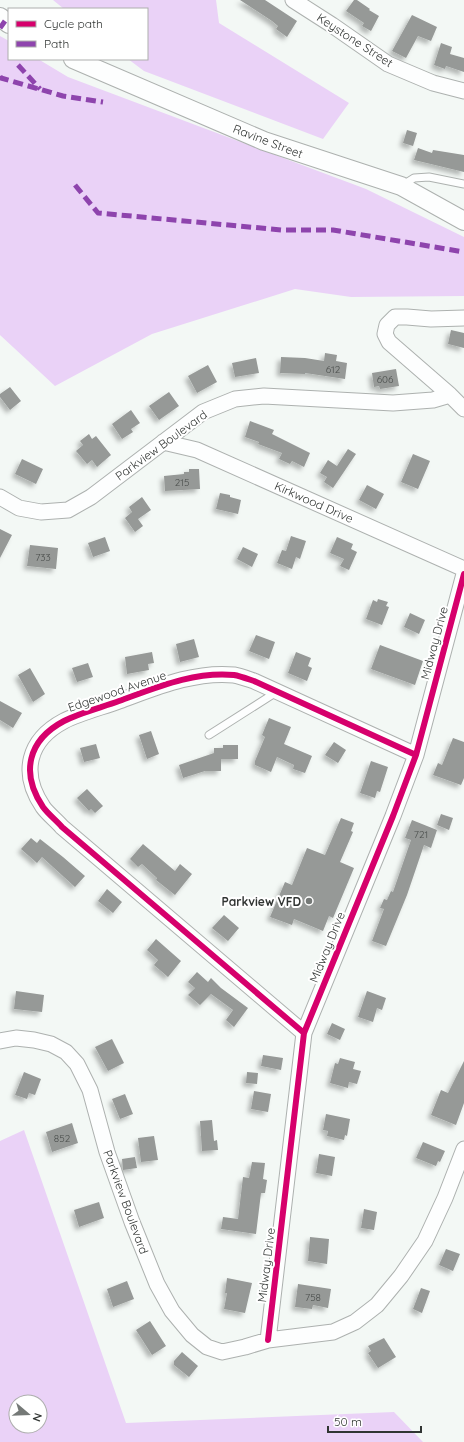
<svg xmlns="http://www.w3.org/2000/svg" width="464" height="1442" viewBox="0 0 464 1442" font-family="Quicksand,sans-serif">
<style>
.green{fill:#ead2f7;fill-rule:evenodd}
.building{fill:#969997;filter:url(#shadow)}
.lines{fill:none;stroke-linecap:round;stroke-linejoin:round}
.service-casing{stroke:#adb1af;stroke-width:9}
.minor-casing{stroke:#adb1af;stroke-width:17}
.tertiary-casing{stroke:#adb1af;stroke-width:20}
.service{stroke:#fdfefe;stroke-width:7}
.minor{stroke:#fdfefe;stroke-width:15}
.tertiary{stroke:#fdfefe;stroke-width:18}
.quiet{stroke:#8e44ad;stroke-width:5;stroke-dasharray:10 5;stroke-linecap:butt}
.cycleway-casing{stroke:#fff;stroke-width:8}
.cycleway{stroke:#d6006c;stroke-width:6}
.poi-dot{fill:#757977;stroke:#fff;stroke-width:1.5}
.labels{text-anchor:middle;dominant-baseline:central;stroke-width:4;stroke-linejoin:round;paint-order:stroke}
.number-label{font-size:10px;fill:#4a4e4c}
.street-label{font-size:12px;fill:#313533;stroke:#fff}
.poi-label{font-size:12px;font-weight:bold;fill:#313533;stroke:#fff;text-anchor:end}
</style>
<defs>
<filter id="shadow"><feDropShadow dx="-3.5" dy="3.5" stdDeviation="2" flood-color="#0004"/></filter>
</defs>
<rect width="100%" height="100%" fill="#f3f8f5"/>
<!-- green -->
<path class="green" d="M53,0H216L219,23L349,103L323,139L144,71L128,59H147V9H64Z
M0,36L9,41V59H38L68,77L366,189L464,237V296L351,297L295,289L152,334L55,386L0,335Z
M24,1130L126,1423L394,1412L423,1442H0V1141ZM16,1402H40V1426H16Z"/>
<!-- building -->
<path class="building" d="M240,0H265L297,21L287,37L276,29L278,26L272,21Z
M354,0H357L370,9L369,10L379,16L371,31L362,26L364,23L346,11Z
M412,15L437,27L431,41L418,36L406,58L392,51Z
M441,43L452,47L450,54L464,58V72L446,66L445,69L434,65Z
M407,130L417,133L413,146L403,143Z
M418,148L432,153L433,150L464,155V172L414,160Z
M451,330L464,333V348L448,344Z
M325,353L337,355L336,361L347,363L345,379L305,373V374L280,373L281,357L305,358L324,361Z
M256,358L259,373L235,377L232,363Z
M208,365L217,382L197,393L188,376Z
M396,369L399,386L380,389L379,386L374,387L372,373Z
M10,387L21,401L10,410L0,397V394Z
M169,392L179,406L159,420L149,406Z
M131,410L140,423L131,429L133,432L122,439L112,424Z
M250,421L274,430L272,434L310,453L304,467L292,461L290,464L279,459L282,453L258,444L259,442L245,437Z
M89,434L92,439L96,436L111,455L97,467L92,460L87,464L76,451L83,445L80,441Z
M348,449L356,454L333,488L324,482L327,477L320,473L328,460L337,466Z
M413,454L430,461L418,489L401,482Z
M22,459L43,469L36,484L15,474Z
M189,469H199L200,489L165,491L164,476L184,474V472H189Z
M367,485L384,494L376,509L359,500Z
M220,493L230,495V497L241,500L238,514L216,509Z
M142,497L151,510L138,519L143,526L135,532L125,518L132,512L129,507Z
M0,529L12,535L0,558Z
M291,536L306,541L300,559L296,557L292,569L277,563L282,550L286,551Z
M105,537L110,551L93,557L88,543Z
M337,537L353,544L351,549L357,552L349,570L340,566L344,559L330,553Z
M30,545L58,548L56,569L27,566Z
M243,547L258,554L252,567L237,559Z
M378,599L388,602L386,606L389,607L382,625L366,619L373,600L377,602Z
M410,613L425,620L419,634L404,627Z
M256,635L275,642L269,659L249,651Z
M194,639L199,657L180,662L176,644Z
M380,645L423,661L415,685L371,669Z
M152,652L154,663L148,664L149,670L127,674L125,657Z
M296,652L311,658L308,666L312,668L307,681L288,673Z
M88,663L93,677L77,682L72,668Z
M30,668L45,694L33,702L18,675Z
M0,701L22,713L13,728L0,720Z
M269,718L291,727L284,744L312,756L305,773L293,769L294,765L277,757L271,772L255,765V761L265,737L262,735Z
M151,731L159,754L147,759L139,735Z
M453,738L464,742V778L461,785L433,775L438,763L442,765Z
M334,742L346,750L338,763L325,755Z
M96,744L100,758L84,762L80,748Z
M223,745H238V759H221V771H205L183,778L179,765L214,753V748H223Z
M371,761L388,767L380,792L377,791L375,798L360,793Z
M87,789L103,806L95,813L91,809L89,811L77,798Z
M441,814L453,818L449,830L437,825Z
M341,818L354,823L351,831L353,832L340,862L354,868L333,918L329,916L323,931L294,919L292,925L270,917L285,882L292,885L307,848L325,855Z
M412,820L437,830L431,848L424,845L407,895L386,946L372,941L384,909L380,908L384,899L387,900L391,891L393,892L411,840L405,838Z
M31,838L37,843L40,839L63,857L85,876L75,887L42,857L37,863L21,849Z
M143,844L175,871L180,864L192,874L175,895L156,880L157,878L142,864L138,867L130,859Z
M107,889L122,902L113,913L98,901Z
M224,915L239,928L228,941L212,928Z
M156,939L181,961L168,977L154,965L158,960L147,950Z
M197,972L208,982L211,978L221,988L248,1008L234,1027L226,1020L233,1010L211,994L200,1005L188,995L195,988L188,982Z
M16,991L44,995L42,1012L14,1009Z
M367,991L386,998L382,1010L377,1008L373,1022L358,1017Z
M332,1023L345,1029L340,1040L327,1034Z
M112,1039L124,1063L108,1071L95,1047Z
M263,1055L283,1058L281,1070L261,1066Z
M340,1058L355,1062L353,1069L361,1071L357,1084L349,1082L348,1088L330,1083L335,1063L338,1064Z
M464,1061V1103L456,1125L431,1115L441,1090L448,1093Z
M24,1072L41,1079L35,1095L29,1093L27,1099L15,1095Z
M247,1072L258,1073L257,1084L246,1083Z
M254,1091L271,1094L268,1112L251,1109Z
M125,1094L133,1114L120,1119L112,1099Z
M326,1114L350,1119L347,1136L345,1135L344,1140L327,1136L328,1131L323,1130Z
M212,1120L214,1141L217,1140L218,1150L202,1151L200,1121Z
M72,1123L78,1143L52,1152L46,1132Z
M154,1136L158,1160L141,1162L138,1138Z
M423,1142L445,1151L440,1162L438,1161L436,1166L416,1158Z
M319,1154L335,1157L332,1176L316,1173Z
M135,1157L137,1168L123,1170L122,1159Z
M252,1162L265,1163L263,1179L267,1180L265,1193H261L256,1234L221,1229L223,1217L238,1219L243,1177L249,1178Z
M99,1202L104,1218L79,1227L74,1210Z
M364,1209L377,1212L374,1230L361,1228Z
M310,1237L329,1239L327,1264L308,1261Z
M446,1249L460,1254L453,1271L439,1265Z
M227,1278L252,1283L245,1313L224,1309L227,1293H225Z
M127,1281L134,1299L113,1307L107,1289Z
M298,1284L331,1289L328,1308L313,1305L312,1309L295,1307Z
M421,1288L430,1291L422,1313L413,1309Z
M150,1321L166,1346L152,1355L136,1330Z
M384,1338L396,1357L378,1368L368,1353L371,1351L368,1346Z
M182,1352L198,1366L189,1377L174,1365V1361Z"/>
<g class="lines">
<defs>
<path id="service" d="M403,185L414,178L429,177L464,184
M209,735L278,691"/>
<path id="minor" d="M293,0L332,25L388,64L433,83L464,91
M464,318L431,319L407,317H395L387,325L385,334L389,342L450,395L464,409
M163,442L197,450L464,569
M0,497L19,508L41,512L68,510L91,497L203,412L235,399L264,396L393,403L433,400L450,395
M304,1033L62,827C56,820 48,814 43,807C20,773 28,740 64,721C79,713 103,707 119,701C155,688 194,671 234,675C240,676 248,679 254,681L416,755
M0,1041L16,1038L34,1040L51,1044L66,1052L77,1064L90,1090L107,1152L132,1222L157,1284L172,1311L192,1335L207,1347L222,1352L245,1347L268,1340L333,1332L355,1322L377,1305L401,1276L425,1241L445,1198L464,1149
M268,1340L304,1033L393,816L416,755L464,574"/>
<path id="tertiary" d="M0,17L9,24
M73,59L264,141L401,186L464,221"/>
</defs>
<!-- service casing -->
<use href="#service" class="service-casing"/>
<!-- minor casing -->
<use href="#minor" class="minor-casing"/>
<!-- tertiary casing -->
<use href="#tertiary" class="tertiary-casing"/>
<!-- service -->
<use href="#service" class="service"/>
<!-- minor -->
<use href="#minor" class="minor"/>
<!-- tertiary -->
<use href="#tertiary" class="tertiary"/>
<!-- quiet -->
<path class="quiet" d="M0,28L5,21
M18,65L40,89
M0,76L1,78L63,96L103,102
M75,185L98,213L282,230H333L464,252"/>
<defs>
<path id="cycleway" d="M304,1033L62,827C56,820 48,814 43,807C20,773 28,740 64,721C79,713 103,707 119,701C155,688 194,671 234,675C240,676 248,679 254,681L416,755
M268,1340L304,1033L393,816L416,755L464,574"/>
</defs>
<!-- cycleway casing -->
<use href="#cycleway" class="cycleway-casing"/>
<!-- cycleway -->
<use href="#cycleway" class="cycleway"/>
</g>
<!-- markers -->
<circle class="poi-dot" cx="309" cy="901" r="4"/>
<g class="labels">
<!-- number labels -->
<g class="number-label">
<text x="333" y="369">612</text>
<text x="385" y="379">606</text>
<text x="182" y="482">215</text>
<text x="43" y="557">733</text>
<text x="421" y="834">721</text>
<text x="62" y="1138">852</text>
<text x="313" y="1297">758</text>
</g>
<!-- street labels -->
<g class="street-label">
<text transform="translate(355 40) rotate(33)">Keystone Street</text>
<text transform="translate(268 141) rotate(21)">Ravine Street</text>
<text transform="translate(161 445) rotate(-36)">Parkview Boulevard</text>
<text transform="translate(314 502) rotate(24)">Kirkwood Drive</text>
<text transform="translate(434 643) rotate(-75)">Midway Drive</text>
<text transform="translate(117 691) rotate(-19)">Edgewood Avenue</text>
<text transform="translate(327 947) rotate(-68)">Midway Drive</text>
<text transform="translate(126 1202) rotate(70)">Parkview Boulevard</text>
<text transform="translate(266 1265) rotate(-83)">Midway Drive</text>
</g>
<!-- poi labels -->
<g class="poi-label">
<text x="301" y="901">Parkview VFD</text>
</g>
</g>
<!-- legend -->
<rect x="8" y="8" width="140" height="52" fill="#ffffff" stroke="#adaead"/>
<rect x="16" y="21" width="20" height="6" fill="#d6006c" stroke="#adaead"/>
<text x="44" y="28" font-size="12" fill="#313533">Cycle path</text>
<rect x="16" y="41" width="20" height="6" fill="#8e44ad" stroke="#adaead"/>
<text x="44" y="48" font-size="12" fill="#313533">Path</text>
<!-- north arrow -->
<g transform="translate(28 1414) rotate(109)"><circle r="19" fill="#ffffff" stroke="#adaead"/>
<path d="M0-3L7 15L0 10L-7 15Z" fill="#757977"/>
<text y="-6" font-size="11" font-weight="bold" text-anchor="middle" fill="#313533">N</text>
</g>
<!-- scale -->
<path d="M328 1426v6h93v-6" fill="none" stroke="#313533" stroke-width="2"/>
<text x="334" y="1426" font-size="12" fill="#313533" stroke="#ffffff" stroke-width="3" paint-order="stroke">50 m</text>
</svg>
